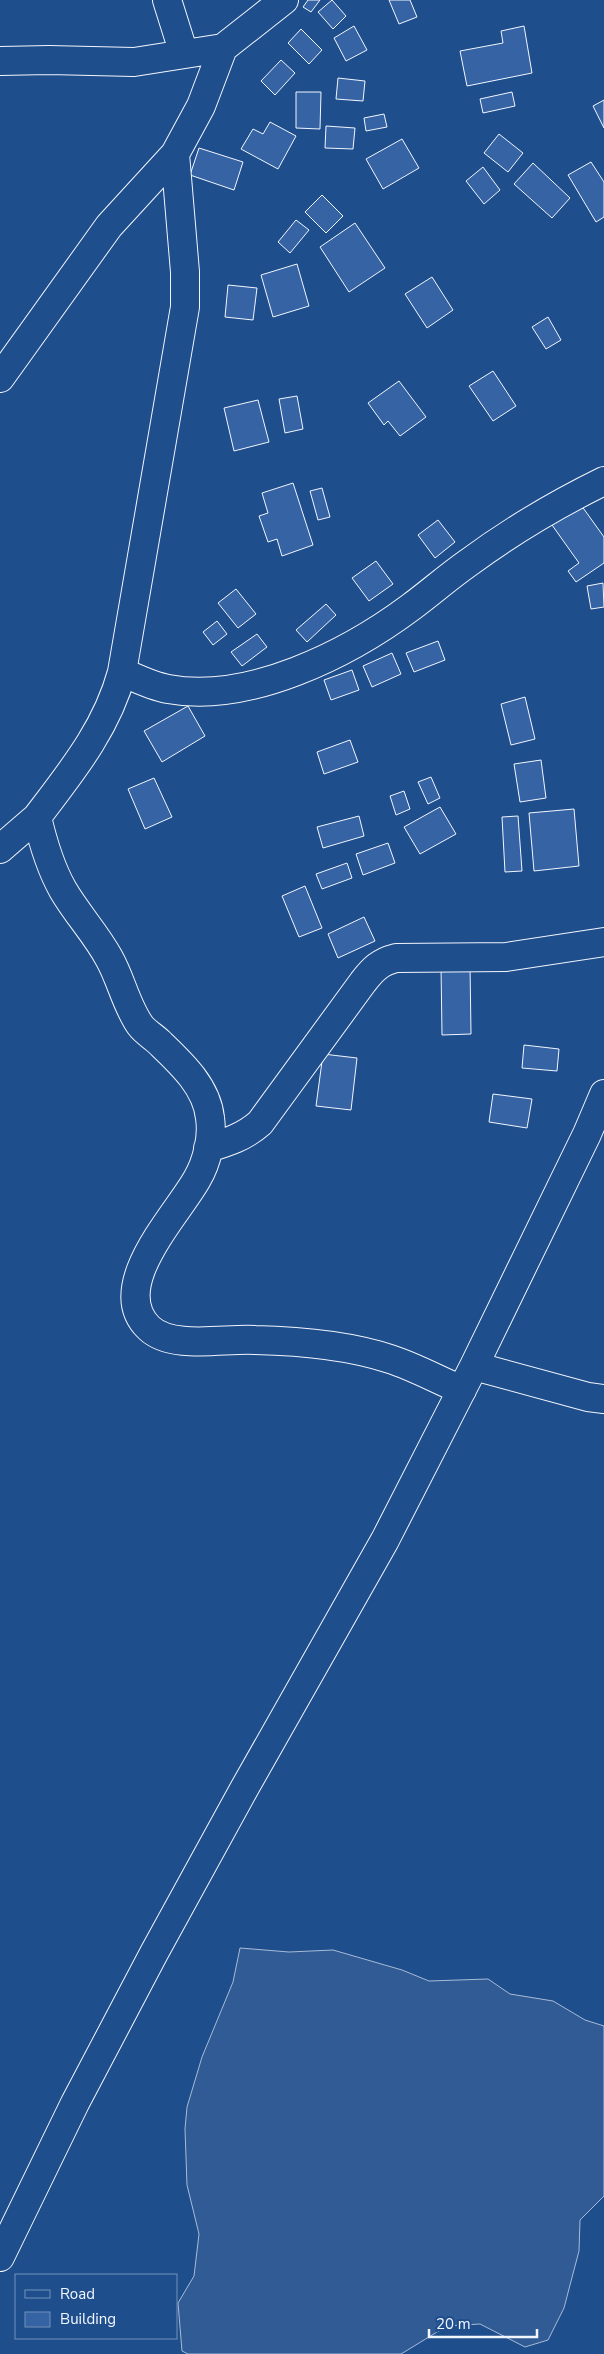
<svg xmlns="http://www.w3.org/2000/svg" width="604" height="2354" viewBox="0 0 604 2354" font-family="'Nunito Sans',sans-serif">
<style>
.built{fill:#305b95;stroke:#a8bbd7}
.building{fill:#3563a3;stroke:#f2f6ff}
.lines{fill:none;stroke-linecap:round;stroke-linejoin:round}
.minor-casing{stroke:#f2f6ff;stroke-width:30}
.minor{stroke:#1f4e8c;stroke-width:28}
</style>
<rect width="100%" height="100%" fill="#1f4e8c"/>
<!-- built -->
<path class="built" d="M240,1948L289,1952L333,1950L402,1970L429,1981L488,1979L510,1994L553,2001L585,2020L604,2026V2196L580,2220L579,2251L570,2285L564,2308L548,2340L525,2347L480,2324L447,2326L401,2354H188L182,2351L178,2303L194,2276L199,2234L187,2185L185,2129L187,2107L202,2057L233,1982Z"/>
<!-- building -->
<path class="building" d="M308,0H320L311,12L303,7Z
M332,0L346,16L333,29L318,12Z
M389,0H410L417,17L399,24Z
M354,26L367,50L346,61L334,38Z
M524,26L532,73L467,86L460,51L503,43L501,31Z
M301,29L322,50L309,64L288,43Z
M281,60L295,73L275,95L261,81Z
M338,78L365,81L363,101L336,99Z
M296,92H321L320,129L296,128Z
M512,92L515,106L483,113L480,99Z
M604,100V128L593,106Z
M384,114L387,127L366,131L364,118Z
M270,122L296,136L278,169L241,149L253,129L263,134Z
M326,126L355,128L353,149L325,148Z
M499,134L523,153L508,172L484,153Z
M402,139L419,168L383,189L366,159Z
M199,148L243,162L234,190L190,175Z
M591,162L604,182V217L596,222L568,175Z
M533,163L570,198L552,218L514,184Z
M483,167L500,190L484,204L466,181Z
M322,195L343,216L326,233L305,212Z
M296,220L309,230L290,253L278,242Z
M355,223L385,268L349,292L320,247Z
M297,264L309,306L273,317L261,275Z
M432,277L453,310L427,328L405,294Z
M228,285L257,288L253,320L225,317Z
M548,317L561,340L546,349L532,327Z
M493,371L516,406L493,421L469,386Z
M399,381L426,417L400,436L388,421L384,425L368,403Z
M297,396L303,429L285,433L279,399Z
M258,400L269,442L234,451L224,408Z
M293,483L313,545L282,556L277,539L268,542L259,516L268,513L262,493Z
M322,488L330,517L318,520L310,491Z
M581,505L604,537V563L576,582L568,571L579,563L552,525Z
M438,520L455,542L435,558L418,535Z
M376,561L393,584L369,601L352,578Z
M603,583L604,607L591,609L587,586Z
M236,589L256,614L238,628L218,603Z
M326,604L336,615L307,642L296,630Z
M217,621L227,634L213,645L203,632Z
M257,634L267,647L242,666L231,652Z
M438,641L445,660L414,672L406,653Z
M392,653L401,674L372,687L363,666Z
M352,670L359,690L331,700L324,680Z
M525,697L535,739L511,745L501,704Z
M188,706L205,736L162,762L144,731Z
M350,740L358,762L324,774L317,752Z
M541,760L546,798L520,802L514,764Z
M431,777L440,798L428,804L418,782Z
M154,778L172,817L145,829L128,789Z
M404,791L410,809L396,815L390,796Z
M440,807L456,834L420,854L404,827Z
M574,809L579,866L534,871L529,813Z
M359,816L364,836L323,848L317,827Z
M518,816L522,871L505,872L502,817Z
M388,843L395,863L363,875L356,854Z
M347,863L352,878L322,889L316,874Z
M305,886L322,928L299,937L282,896Z
M364,917L375,941L338,958L328,934Z
M470,965L471,1034L442,1035L441,966Z
M524,1045L559,1049L557,1071L522,1068Z
M323,1054L357,1058L351,1110L316,1106Z
M493,1094L532,1099L527,1128L489,1122Z"/>
<g class="lines">
<defs>
<path id="minor" d="M167,0L184,54
M0,61L49,60L134,62L223,48
M175,154L185,272V307L122,672C107,728 72,771 37,817C43,843 50,867 63,890C77,914 96,934 109,958C121,979 126,1005 140,1025C145,1032 154,1037 160,1043C181,1063 207,1087 210,1118C213,1137 207,1162 197,1179C177,1215 106,1287 149,1328C172,1350 225,1338 255,1340C300,1341 348,1345 390,1359C415,1367 438,1380 462,1390
M0,378L109,226L175,154L201,106L223,48L284,0
M122,672C138,679 152,686 168,689C249,704 348,654 411,607C430,593 448,577 468,563C510,532 557,504 604,481
M0,849L37,817
M208,1148C228,1142 244,1137 260,1123L363,982C373,969 380,962 396,958L506,957L604,942
M474,1366L588,1397L604,1399
M0,2257L75,2103L154,1953L244,1789L385,1540L474,1366L587,1134L604,1094"/>
</defs>
<!-- minor casing -->
<use href="#minor" class="minor-casing"/>
<!-- minor -->
<use href="#minor" class="minor"/>
</g>
<!-- legend -->
<rect x="15" y="2274" width="162" height="65" fill="#1f4e8c" stroke="#7391ba"/>
<rect x="25" y="2290" width="25" height="8" fill="#1f4e8c" stroke="#7391ba"/>
<text x="60" y="2299" font-size="15" fill="#f2f6ff">Road</text>
<rect x="25" y="2312" width="25" height="15" fill="#3563a3" stroke="#7391ba"/>
<text x="60" y="2324" font-size="15" fill="#f2f6ff">Building</text>
<!-- scale -->
<path d="M429 2329v8h108v-8" fill="none" stroke="#f2f6ff" stroke-width="2.5"/>
<text x="436" y="2329" font-size="15" fill="#f2f6ff" stroke="#1f4e8c" stroke-width="4" paint-order="stroke">20 m</text>
</svg>
